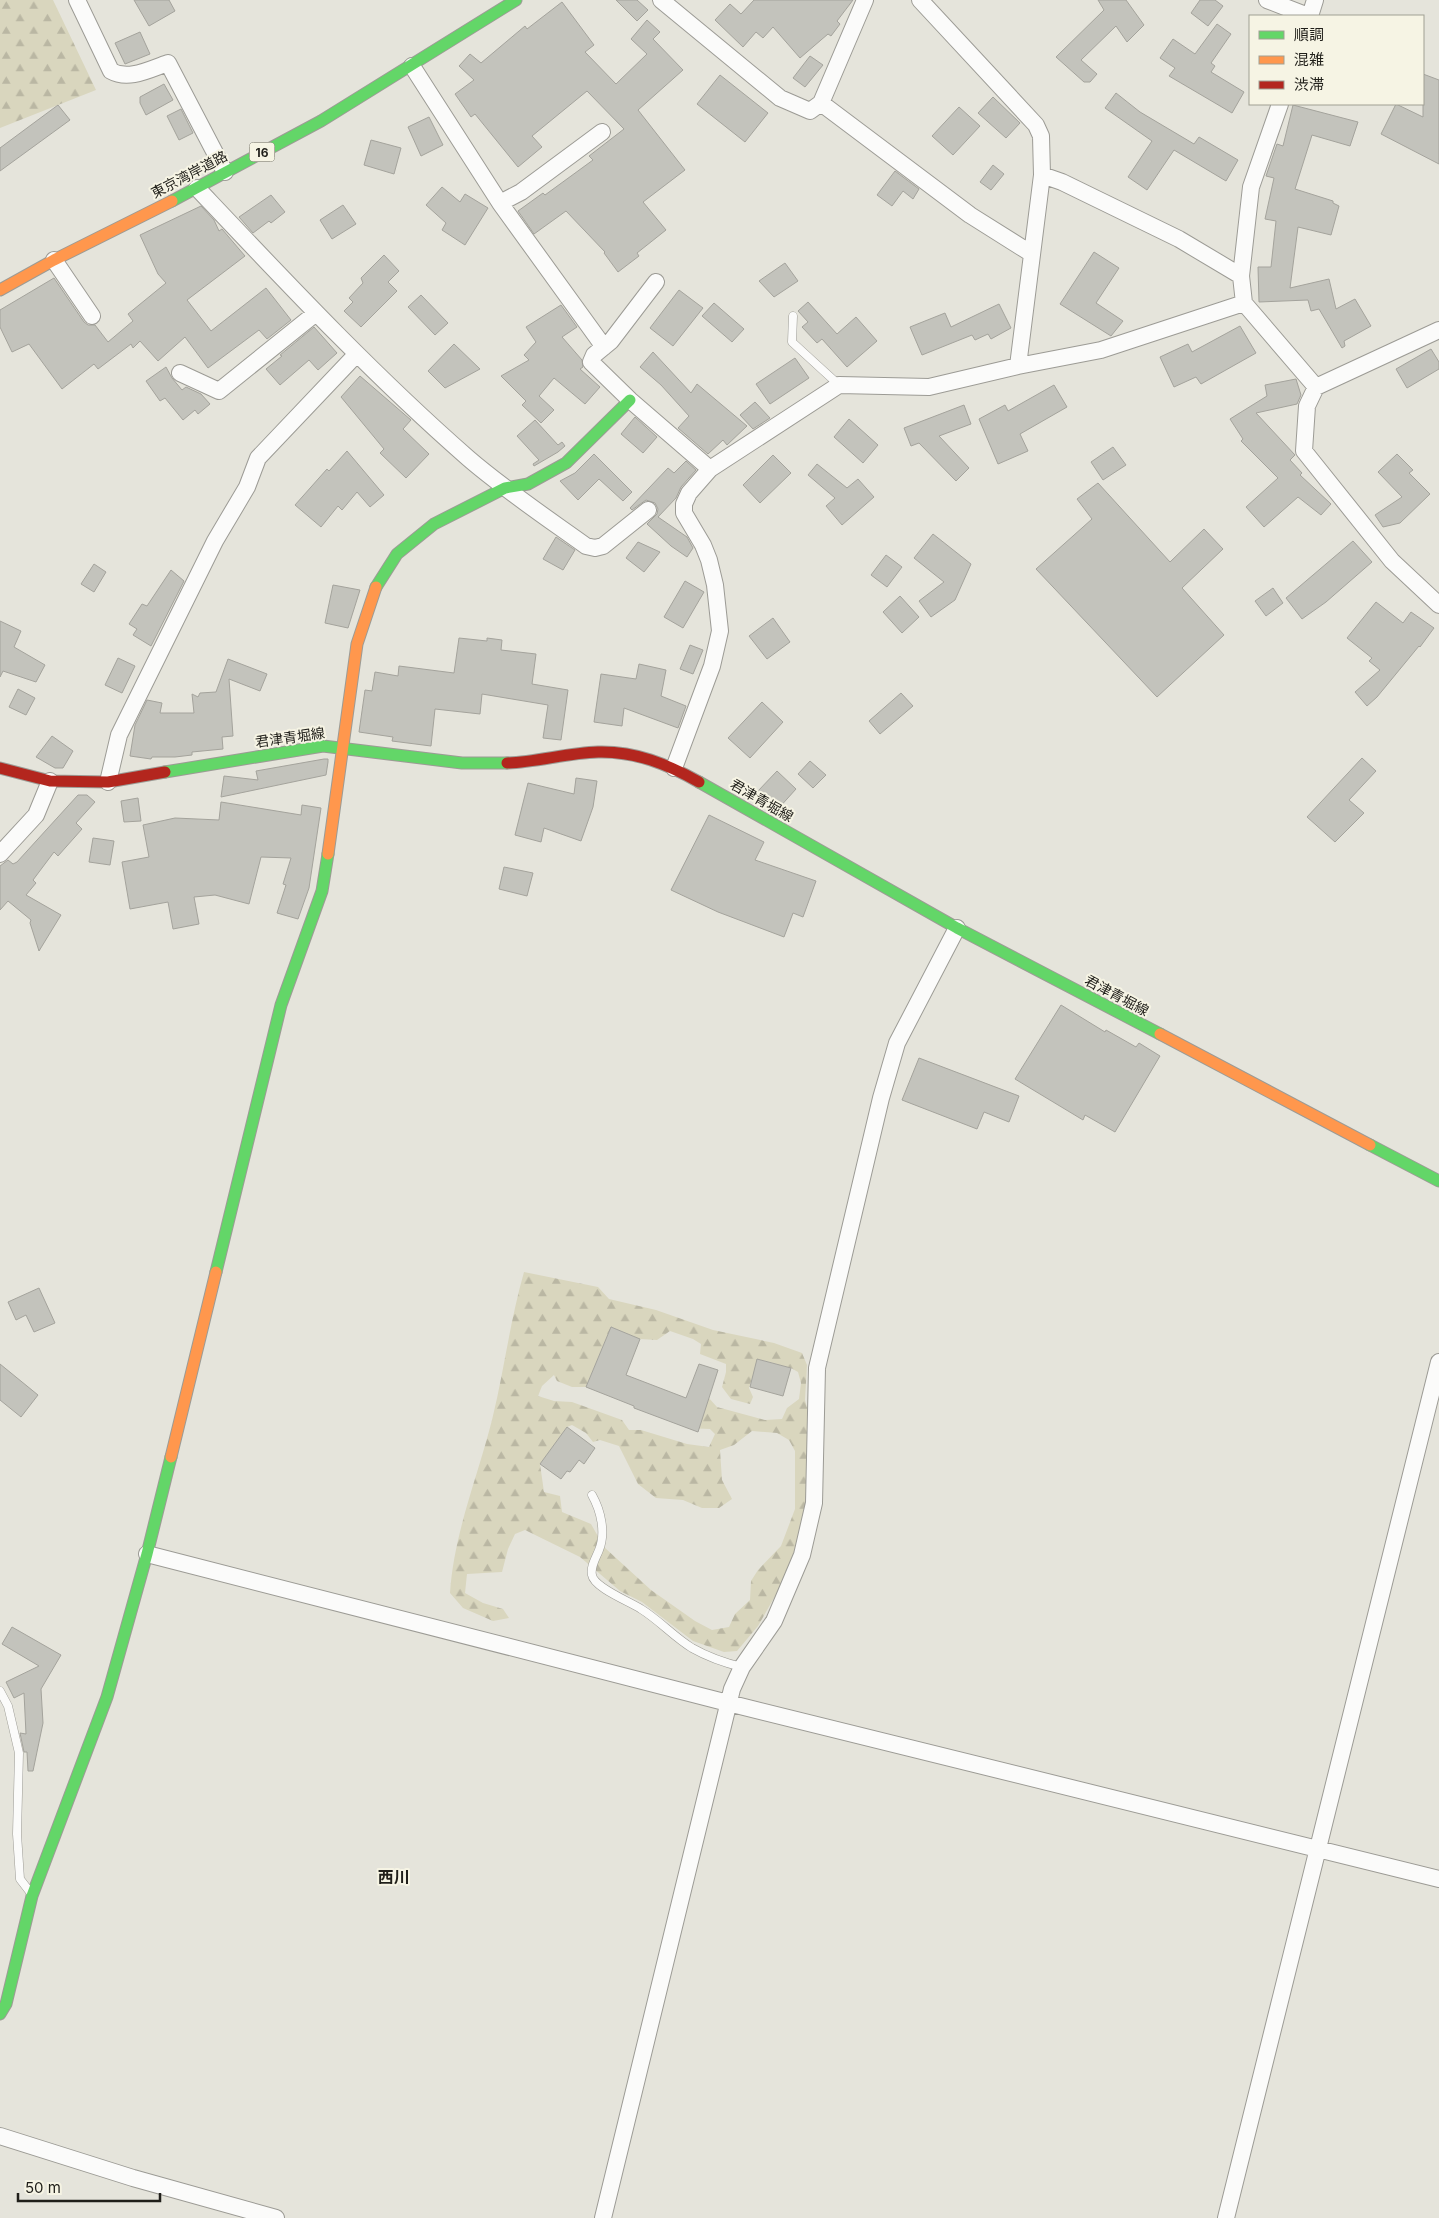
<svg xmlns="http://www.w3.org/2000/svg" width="1439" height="2218" viewBox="0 0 1439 2218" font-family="Inter,'Noto Sans JP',sans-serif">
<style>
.forest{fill:url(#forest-firs);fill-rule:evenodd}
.building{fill:#c3c3bc;stroke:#a4a39c}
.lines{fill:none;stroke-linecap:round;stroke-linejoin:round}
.lane-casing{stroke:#9c9b95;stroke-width:9}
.street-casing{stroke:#9c9b95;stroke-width:18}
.fast-casing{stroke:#9c9b95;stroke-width:13}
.slow-casing{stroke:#9c9b95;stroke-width:13}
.jam-casing{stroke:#9c9b95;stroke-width:13}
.lane{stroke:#fbfbfa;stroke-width:8}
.street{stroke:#fbfbfa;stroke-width:16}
.fast{stroke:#63d668;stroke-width:11}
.slow{stroke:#ff974d;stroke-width:11}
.jam{stroke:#b3261e;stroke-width:11}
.labels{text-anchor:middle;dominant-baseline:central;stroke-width:4;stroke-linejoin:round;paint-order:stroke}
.shield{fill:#f6f4e4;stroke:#605f57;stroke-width:1}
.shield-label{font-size:12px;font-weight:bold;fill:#201f1a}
.street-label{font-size:14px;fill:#201f1a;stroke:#f6f4e4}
.quarter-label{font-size:16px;font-weight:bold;fill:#201f1a;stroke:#f6f4e4}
</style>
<defs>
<pattern id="forest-firs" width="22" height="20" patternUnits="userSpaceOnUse" patternTransform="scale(1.25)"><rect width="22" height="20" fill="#d9d6be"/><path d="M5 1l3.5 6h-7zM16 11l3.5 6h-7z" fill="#bab7a3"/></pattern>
</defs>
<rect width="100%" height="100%" fill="#e5e4db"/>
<!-- forest -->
<path class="forest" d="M0,0H53L96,90L0,128Z
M524,1272L598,1287L609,1299L656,1310L713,1330L774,1343L802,1353L807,1365L805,1400L810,1419V1507L795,1556L779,1589L758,1626L737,1651L724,1652L693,1641L642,1602L620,1591L580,1557L525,1530L515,1534L508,1549L502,1572L467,1574L465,1593L483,1603L503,1609L509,1618L493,1621L463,1608L450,1593C454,1533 477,1479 492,1420C504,1371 510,1321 524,1272ZM611,1327L640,1339L657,1340L670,1331L693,1339L701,1344L700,1354L726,1364V1372L722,1387L731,1399L750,1404L753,1397L749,1388L758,1359L791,1368L798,1372L801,1383L799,1399L787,1408L782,1419L765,1420L717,1407L708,1397L680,1420L686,1428L710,1429L715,1434L709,1447L687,1444L641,1430H629L622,1420L572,1402L554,1401L538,1396L542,1386L554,1375L557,1381L572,1387H586ZM572,1425L586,1433L593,1442L600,1440L619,1446L638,1484L656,1498L683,1500L702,1508H719L732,1499L722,1480L720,1450L734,1445L752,1431L777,1433L789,1440L795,1451V1509L781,1546L758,1570L751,1581L750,1600L735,1614L729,1627L712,1630L695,1621L651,1590L604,1547L591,1524L562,1512L560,1496L544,1492L540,1464L567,1427Z"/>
<!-- building -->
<path class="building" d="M134,0H169L175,11L149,26Z
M616,0H637L648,10L637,21Z
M754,0H853L837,21L840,24L831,36L828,34L800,58L773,27L763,38L756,32L743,47L715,20L730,4L741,14Z
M1098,0H1126L1144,25L1127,42L1116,26L1081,60L1097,74L1090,82H1084L1056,57L1104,10Z
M1200,0H1215L1223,6L1208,26L1191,13Z
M562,2L594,45L585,52L616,84L647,54L631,39L647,20L660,32L653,39L683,70L638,110L685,170L643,202L666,230L637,253L639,256L618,272L604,253L605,252L566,211L534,234L518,211L543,193L545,195L593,160L589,156L624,129L587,91L532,136L542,147L518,167L475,114L471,117L455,94L474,80L459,66L470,54L481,63L525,26L527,29Z
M1217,24L1231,34L1211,63L1215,66L1211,72L1244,92L1232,113L1169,76L1175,68L1160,58L1173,39L1195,54Z
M140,32L150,54L125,64L115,43Z
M810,56L823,65L805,87L793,78Z
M1423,74L1439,80V164L1381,134L1396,104L1423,117Z
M720,75L768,113L745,142L697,104Z
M164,84L173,100L146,115L140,103V97Z
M1116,93L1140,112L1194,144L1199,137L1238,160L1226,181L1174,150L1147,190L1128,177L1152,141L1105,108Z
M993,97L1020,123L1006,138L978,113Z
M58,105L70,120L0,171V148Z
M1293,105L1358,122L1350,146L1312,135L1295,189L1333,201V203L1339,206L1331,235L1298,227L1290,288L1329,279L1336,309L1355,299L1371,326L1344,341L1345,346L1342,348L1319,309L1311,311L1308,300L1259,302L1258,267H1271L1276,221L1265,219L1274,178L1266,176L1277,144L1283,146Z
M959,107L980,126L953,155L932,136Z
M181,109L193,133L179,140L167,116Z
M429,117L443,145L421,156L408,127Z
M371,140L401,148L394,174L364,165Z
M993,165L1004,174L991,190L980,182Z
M895,171L919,189L913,199L903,191L892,206L877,195Z
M442,187L460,202L465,194L488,208L465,245L442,230L446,223L426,205Z
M271,195L285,212L271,223L269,221L253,233L239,217Z
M343,205L356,224L332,239L320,220Z
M201,206L214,220L219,231L222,229L245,256L187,300L211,331L266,288L291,320L267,339L259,330L208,368L185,337L158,361L140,341L133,348L131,344L98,369L94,364L62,389L29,344L12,352L0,327V310L54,278L84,322L88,325H95L108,342L133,321L128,314L166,283L158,274L140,235Z
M1094,252L1119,268L1096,303L1123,321L1111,336L1060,304Z
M384,255L399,271L388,282L397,291L361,327L344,311L353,302L349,298L363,283L361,278Z
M785,263L798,281L774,297L759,281Z
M679,290L703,308L673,346L650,328Z
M421,295L448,323L435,335L408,307Z
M808,302L837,334L856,317L877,341L847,367L822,339L817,343L802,327L808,322L798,311Z
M714,303L744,329L732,342L702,316Z
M999,304L1011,328L991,339L988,334L975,340L972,335L922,355L910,327L945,313L951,327Z
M561,305L577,327L562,337L582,360L583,367L580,369L600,387L585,404L554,378L539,396L554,410L541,423L522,405L526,401L501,376L529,360L524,355L536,342L526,327Z
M1240,326L1256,353L1201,384L1196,377L1174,387L1160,357L1188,344L1192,352Z
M314,327L337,353L318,370L309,360L280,385L266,369L282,356L280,355Z
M454,344L480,369L445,388L428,371Z
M1431,349L1439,362V369L1407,388L1396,369Z
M653,352L691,393L697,384L747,426L727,445L723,440L708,454L678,428L689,416L661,385L640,367Z
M795,358L809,378L770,404L756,384Z
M166,367L172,378L182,390L186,387L201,394L210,404L198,414L195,410L183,420L165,398L160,401L146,381Z
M360,376L411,420L403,429L429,454L406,478L380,453L384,449L341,397Z
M1296,379L1301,395L1297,404L1256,413L1295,455L1290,460L1302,473L1300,475L1331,504L1321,515L1298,497L1264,527L1246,507L1278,478L1241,441L1243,439L1230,419L1267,396L1265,385Z
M1054,385L1067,407L1020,434L1028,451L998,464L979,419L1005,405L1008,411Z
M755,402L770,418L753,429L740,415Z
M964,405L971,424L939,436L969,468L956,481L919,443L911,446L904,428Z
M635,417L657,437L643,453L621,434Z
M849,419L878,445L863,463L834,437Z
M535,420L558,445L562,442L565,446L558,452L534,466L533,464L539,460L517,436Z
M1113,447L1126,465L1103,480L1091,462Z
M347,451L384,495L370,507L357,492L342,510L338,506L321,527L295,505L327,469L329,471Z
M594,454L632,492L623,501L599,479L578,500L560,481L575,473Z
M1397,454L1413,470L1409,473L1430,494L1400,523L1383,527L1375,515L1402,497L1378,472Z
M773,455L791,473L760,503L743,485Z
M686,461L696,470L681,487L676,498L658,517L687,537L693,548L687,557L671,546L647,524L657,514L658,509L655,503L646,500L632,510L630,508L668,468L674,473Z
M817,464L847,488L858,479L874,497L842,525L826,506L835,498L808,475Z
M1098,483L1170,562L1204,529L1223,549L1182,588L1224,635L1157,697L1036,569L1092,519L1077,499Z
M933,534L971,564L955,600L931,617L919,601L944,582L914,558Z
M556,537L575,550L563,570L543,559Z
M1353,541L1372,562L1326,602L1302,619L1286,598Z
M638,542L660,552L644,572L626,558Z
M886,555L902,567L887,587L871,575Z
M94,564L106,572L94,592L81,584Z
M171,570L184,581L151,646L133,635L137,629L129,624L142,604L147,606Z
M685,581L704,592L683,628L664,617Z
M333,585L360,590L348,628L325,623Z
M1273,588L1283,603L1266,616L1255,601Z
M900,596L919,617L902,633L883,612Z
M1376,602L1403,623L1411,612L1434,628L1420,647L1419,646L1377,697L1367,706L1355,692L1380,670L1369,661L1372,658L1347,638Z
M773,618L790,642L767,659L749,636Z
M0,621L21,631L14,647L45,665L36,682L3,671L0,677Z
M459,638L487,641V638L502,640L501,650L536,654L532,684L568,690L561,740L543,738L548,705L482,694L480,714L435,709L431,746L392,741L393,737L359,732L365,690L372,691L375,672L398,676L399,666L454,673Z
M690,645L703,650L693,674L680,669Z
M118,658L135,666L122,693L105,685Z
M228,659L267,674L260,691L229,679L233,736L222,737L223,749L192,752V755L175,757H152L151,759L130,756L135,725L147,700L162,703L160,713H194L192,694L198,697L200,693L216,692Z
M639,664L666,670L661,696L686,706L678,728L624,708L622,726L594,722L601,674L636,679Z
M18,689L35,698L26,715L9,707Z
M901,693L913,706L880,734L869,721Z
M762,702L783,722L750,758L728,738Z
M52,736L73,751L63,768H55L36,757Z
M1362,758L1376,771L1349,800L1364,813L1335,842L1307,817Z
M324,759H328V762L326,775L221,797L224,776L258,780L256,771Z
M810,761L826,775L813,788L798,774Z
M777,771L796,789L778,809L758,791Z
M576,778L597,781L593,807L581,841L544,828L541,842L515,835L528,783L574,794Z
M78,795H87L95,802L76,823L82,829L58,856L54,852L33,880L36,883L26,895L61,915L39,951L30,923L31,920L8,901L0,910V866L8,860L13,864L17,862Z
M138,798L141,821L124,822L121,801Z
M221,802L301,815L302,805L321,808L309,888L298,919L277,913L286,885L283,884L291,858L261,857L249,904L215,895L194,897L199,924L173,929L168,902L130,909L122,862L149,857L143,825L175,818L219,820Z
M709,815L764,842L755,860L816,881L803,917L793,913L784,937L718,912L671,890Z
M93,838L114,841L110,865L89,862Z
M504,867L533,873L527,896L499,889Z
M1061,1005L1105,1032L1106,1030L1136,1047L1139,1043L1160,1056L1115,1132L1085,1115L1083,1120L1015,1079Z
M919,1058L1019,1096L1009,1122L984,1112L977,1129L902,1100Z
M39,1288L55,1323L34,1332L26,1315L16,1320L8,1302Z
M611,1327L640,1339L626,1375L686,1398L699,1364L718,1370L698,1432L634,1408V1406L586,1387Z
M757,1359L791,1368L783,1396L750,1387Z
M0,1364L38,1395L21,1417L0,1400Z
M567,1427L595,1448L584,1464L579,1460L570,1472L567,1471L561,1479L540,1464Z
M12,1627L61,1655L41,1689L43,1723L33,1771H28L27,1752H24L20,1733L26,1734L24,1693L14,1698L6,1682L39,1666L2,1644Z"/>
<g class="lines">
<defs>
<path id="lane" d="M793,316L792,342L839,385
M592,1495C601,1511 606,1533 599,1550C596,1558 590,1567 592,1575C594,1588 631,1602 641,1609C659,1620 674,1637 692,1648C708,1657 725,1663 742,1667
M0,1691L8,1706L19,1753L17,1834L20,1879L30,1892"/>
<path id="street" d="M77,0L111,71C129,81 150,69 168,63L225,172
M661,0L780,98L810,111L821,103L865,0
M920,0L1036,125L1041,136L1042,175L1062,182L1179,239L1241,276
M1267,0L1308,16
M1310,16L1315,0
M412,66L500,203L604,347
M821,103L970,215L1032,254
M1280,104L1251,187L1241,276L1244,303L1316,387
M197,188C285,281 372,374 468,458C505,490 547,518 586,546L595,548L603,546L648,510
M500,203L521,192L602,132
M54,260L92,316
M656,282L611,341L594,355L591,362L630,400L710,469
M1439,330L1316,387L1307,406L1304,451L1392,561L1439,605
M1018,366L1042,175
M180,373L219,391L316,313
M674,768L712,666L720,631L715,585L709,560L703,545L684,513V504L689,493L710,469L839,385L929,387L1018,366L1101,350L1244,303
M108,782L119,735L215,541L247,487L258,458L352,359L359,357
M0,854L36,815L50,781
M147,1554L728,1703L1439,1879
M0,2136L133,2178L276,2218
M603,2218L732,1689L742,1667L774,1621L802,1555L814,1503L817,1368L881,1098L897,1043L957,928
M1226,2218L1439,1362"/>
<path id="fast" d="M172,201L321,121L516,0
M376,587L397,554L434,524L505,488L528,484L566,463L630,400
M165,772L323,746L462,763H507
M699,782L957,928L1160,1034
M1370,1145L1439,1181
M216,1272L281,1005L322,891L328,854
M0,2014L6,2004L32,1896L107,1697L147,1554L171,1457"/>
<path id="slow" d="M0,290L54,260L172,201
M328,854L357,644L376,587
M1160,1034L1370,1145
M171,1457L216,1272"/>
<path id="jam" d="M507,763C537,762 567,753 598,752C635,751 667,764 699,782
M0,768L50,781L108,782L165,772"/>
</defs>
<!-- lane casing -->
<use href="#lane" class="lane-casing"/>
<!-- street casing -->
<use href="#street" class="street-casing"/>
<!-- fast casing -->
<use href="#fast" class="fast-casing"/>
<!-- slow casing -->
<use href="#slow" class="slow-casing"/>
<!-- jam casing -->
<use href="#jam" class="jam-casing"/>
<!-- lane -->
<use href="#lane" class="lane"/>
<!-- street -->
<use href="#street" class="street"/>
<!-- fast -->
<use href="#fast" class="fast"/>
<!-- slow -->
<use href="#slow" class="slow"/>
<!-- jam -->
<use href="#jam" class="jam"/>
</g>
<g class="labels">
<!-- shield labels -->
<rect class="shield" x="249.5" y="142.5" width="25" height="19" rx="4"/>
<g class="shield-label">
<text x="262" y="152">16</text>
</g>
<!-- street labels -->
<g class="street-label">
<text transform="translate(189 174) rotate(-28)">東京湾岸道路</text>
<text transform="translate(290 737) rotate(-8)">君津青堀線</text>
<text transform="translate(762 800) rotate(30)">君津青堀線</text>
<text transform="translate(1117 995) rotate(28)">君津青堀線</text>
</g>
<!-- quarter labels -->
<g class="quarter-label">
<text x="394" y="1877">西川</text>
</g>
</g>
<!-- legend -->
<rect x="1249" y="15" width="175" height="90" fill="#f6f4e4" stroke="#a09f93"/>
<rect x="1259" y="31" width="25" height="8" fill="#63d668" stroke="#a09f93"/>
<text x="1294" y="40" font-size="15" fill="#201f1a">順調</text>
<rect x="1259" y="56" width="25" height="8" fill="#ff974d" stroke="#a09f93"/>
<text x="1294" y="65" font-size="15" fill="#201f1a">混雑</text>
<rect x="1259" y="81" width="25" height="8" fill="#b3261e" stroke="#a09f93"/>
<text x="1294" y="90" font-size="15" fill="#201f1a">渋滞</text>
<!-- scale -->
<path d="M18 2193v8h142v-8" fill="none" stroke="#201f1a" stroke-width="2.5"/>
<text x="25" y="2193" font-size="15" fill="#201f1a" stroke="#f6f4e4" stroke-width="4" paint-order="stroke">50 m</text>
</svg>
